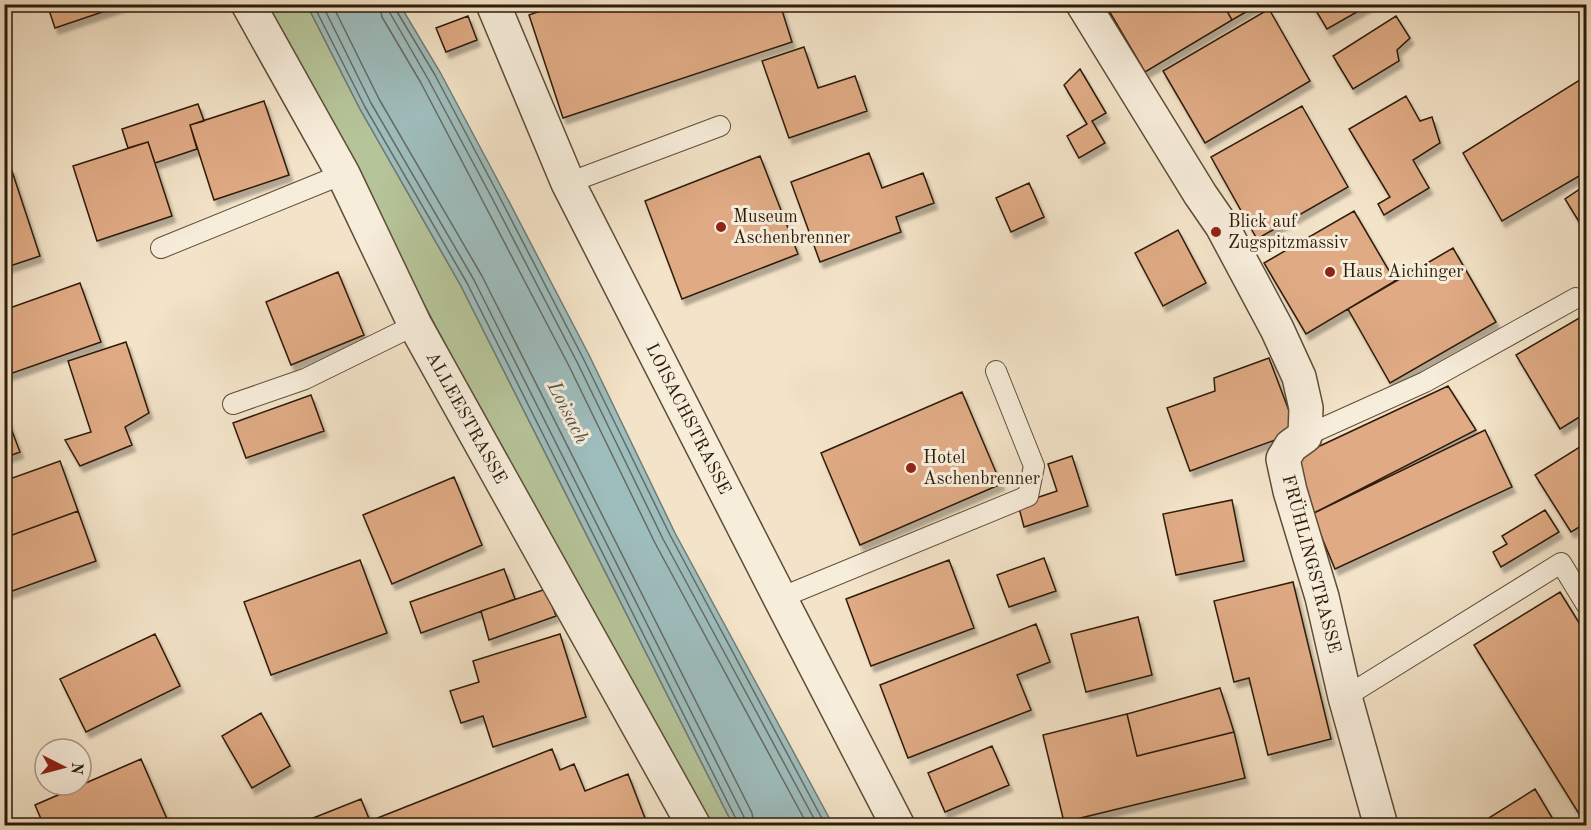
<svg xmlns="http://www.w3.org/2000/svg" width="1591" height="830" viewBox="0 0 1591 830" font-family="'Old Standard TT',serif">
<style>
.green{fill:#b6c499;stroke:#727050;stroke-width:1.5}
.water{fill:#9ebdbd;stroke:#717c75;stroke-width:1.5}
.lines{fill:none;stroke-linecap:round;stroke-linejoin:round}
.shore{stroke:#666c62;stroke-width:1.5}
.building{fill:#dfaa84;stroke:#2d1b08;stroke-width:1.5;filter:url(#shadow)}
.lane-casing{stroke:#5e4d38;stroke-width:22}
.street-casing{stroke:#5e4d38;stroke-width:36}
.lane{stroke:#f7eddb;stroke-width:20}
.street{stroke:#f7eddb;stroke-width:33}
.poi-dot{fill:#8f2418;stroke:#f7eddb;stroke-width:2}
.labels{text-anchor:middle;dominant-baseline:central;stroke-width:6;stroke-linejoin:round;paint-order:stroke}
.poi-label{font-size:18px;fill:#2d1b08;stroke:#f7eddb;text-anchor:start}
.street-label{font-size:18px;fill:#2d1b08;stroke:#f7eddb}
.water-label{font-size:20px;font-style:italic;fill:#555447;stroke:#f7eddb}
</style>
<defs>
<filter id="shadow"><feDropShadow dx="3.5" dy="6" stdDeviation="1.5" flood-color="#0004"/></filter>
</defs>
<rect width="100%" height="100%" fill="#f3e3c8"/>
<filter id="stains"><feTurbulence type="fractalNoise" baseFrequency=".00333" numOctaves="4"/><feColorMatrix values="0 0 0 0 .2 0 0 0 0 .09 0 0 0 0 .02 0 0 0 .5 -.17"/></filter>
<radialGradient id="worn" r=".72"><stop offset=".6" stop-color="#630" stop-opacity="0"/><stop offset="1" stop-color="#630" stop-opacity=".3"/></radialGradient>
<!-- green -->
<path class="green" d="M265,5H307L360,109L461,286L733,825H706L568,575Z"/>
<!-- water -->
<path class="water" d="M307,5H400L440,72L504,192L589,355L675,533L833,825H733L461,286L360,109Z"/>
<g class="lines">
<!-- shore -->
<path class="shore" d="M313,4L365,107L467,283L737,821L738,826
M322,4L371,103L474,280L744,817L745,826
M332,4L379,99L482,276L752,813L754,826
M379,4L382,17L421,83L569,366L655,543L808,826
M388,4L390,13L428,79L492,198L577,362L663,539L818,826
M396,4V10L435,75L498,194L583,358L670,535L826,826"/>
</g>
<!-- building -->
<path class="building" d="M47,4H126L55,28Z
M560,4H780L792,42L563,118L529,15Z
M1105,4H1223L1232,20L1145,72Z
M1223,4H1260L1232,20Z
M1312,4H1371L1327,29Z
M1269,9L1310,81L1205,143L1163,71Z
M468,16L477,40L446,52L436,28Z
M1396,16L1410,38L1397,50L1399,61L1353,89L1333,56Z
M804,47L818,88L855,76L867,111L789,138L762,61Z
M1080,69L1106,113L1092,121L1105,143L1079,158L1067,136L1087,124L1064,85Z
M1586,76V172L1502,221L1463,153Z
M1406,96L1420,121L1432,117L1440,143L1413,160L1429,188L1384,215L1378,204L1390,197L1349,129Z
M264,101L289,175L214,200L190,125Z
M198,104L204,121L190,125L197,149L155,163L148,142L128,148L122,129Z
M1302,106L1348,187L1257,239L1211,157Z
M148,142L172,216L97,241L73,166Z
M869,153L882,188L923,173L934,203L896,217L901,232L820,262L791,182Z
M760,156L798,254L682,299L645,201Z
M11,168L40,256L4,268V171Z
M1029,183L1044,217L1011,232L996,198Z
M1586,185V233L1565,199Z
M1354,211L1395,281L1306,334L1264,263Z
M1178,230L1206,283L1163,306L1135,253Z
M1453,248L1496,322L1390,383L1348,309Z
M338,272L364,335L291,365L266,302Z
M80,283L101,342L4,376V310Z
M1586,314V413L1560,429L1516,355Z
M126,342L149,413L125,427L132,445L80,466L65,440L91,432L68,361Z
M1269,358L1297,432L1190,471L1167,408L1215,391L1214,378Z
M1448,386L1476,430L1312,514L1292,459Z
M962,392L1001,484L860,545L821,453Z
M311,395L324,431L246,458L233,423Z
M4,410L20,452L4,458Z
M1485,430L1512,487L1335,569L1312,514Z
M1586,443V523L1571,532L1535,475Z
M1072,456L1088,506L1024,527L1018,504L1057,491L1048,464Z
M60,461L78,511L4,538V481Z
M454,477L482,545L392,584L363,515Z
M1232,500L1244,561L1176,575L1163,514Z
M1545,510L1559,532L1501,567L1493,552L1507,544L1502,536Z
M78,511L96,561L4,594V538Z
M1044,558L1056,591L1009,607L997,575Z
M360,560L387,633L271,675L244,602Z
M949,560L974,628L871,666L846,599Z
M504,569L515,599L421,633L410,602Z
M1293,582L1331,739L1268,755L1249,678L1234,682L1214,601Z
M546,589L556,616L489,640L481,611Z
M1560,592L1586,634V825L1474,645Z
M1138,617L1152,675L1086,692L1071,634Z
M1036,624L1050,662L1017,675L1031,710L908,758L880,685Z
M155,634L180,686L86,732L60,679Z
M560,634L586,717L493,747L483,716L461,723L450,691L479,682L473,661Z
M1220,688L1234,732L1137,756L1127,714Z
M261,713L290,766L252,788L222,736Z
M1127,714L1137,756L1234,732L1245,778L1064,822L1043,735Z
M992,746L1009,785L945,812L928,773Z
M552,749L560,770L574,764L585,791L628,774L648,826H372L370,821Z
M141,759L170,826H44L35,805Z
M1535,789L1557,826H1476Z
M361,799L372,826H293Z"/>
<g class="lines">
<defs>
<path id="lane" d="M568,183L720,126
M161,248L343,174
M233,404L305,379L415,325
M1305,436L1425,382L1576,298
M780,598L1028,496L1034,466L996,371
M1345,697L1561,563L1586,604"/>
<path id="street" d="M248,4L343,174L415,325L694,826
M493,4L568,183L780,598L898,826
M1083,4L1200,194L1222,226L1277,329L1299,377L1306,408L1305,436L1291,446L1283,459L1290,491L1322,597L1345,697L1381,826"/>
</defs>
<!-- lane casing -->
<use href="#lane" class="lane-casing"/>
<!-- street casing -->
<use href="#street" class="street-casing"/>
<!-- lane -->
<use href="#lane" class="lane"/>
<!-- street -->
<use href="#street" class="street"/>
</g>
<!-- markers -->
<g class="poi-dot">
<circle cx="721" cy="227" r="6"/>
<circle cx="1216" cy="232" r="6"/>
<circle cx="1330" cy="272" r="6"/>
<circle cx="911" cy="468" r="6"/>
</g>
<g class="labels">
<!-- poi labels -->
<g class="poi-label">
<text x="733" y="217">Museum<tspan x="733" dy="21">Aschenbrenner</tspan></text>
<text x="1228" y="222">Blick auf<tspan x="1228" dy="21">Zugspitzmassiv</tspan></text>
<text x="1342" y="272">Haus Aichinger</text>
<text x="923" y="458">Hotel<tspan x="923" dy="21">Aschenbrenner</tspan></text>
</g>
<!-- street labels -->
<g class="street-label">
<text transform="translate(466 418) rotate(61)">ALLEESTRASSE</text>
<text transform="translate(688 419) rotate(63)">LOISACHSTRASSE</text>
<text transform="translate(1311 564) rotate(75)">FRÜHLINGSTRASSE</text>
</g>
<!-- water labels -->
<g class="water-label">
<text transform="translate(567 413) rotate(63)">Loisach</text>
</g>
</g>
<!-- margin -->
<rect width="1591" height="830" fill="none" stroke="#f3e3c8" stroke-width="24"/>
<rect x="6" y="6" width="1579" height="818" fill="none" stroke="#2d1b08" stroke-width="3"/>
<rect x="12" y="12" width="1567" height="806" fill="none" stroke="#2d1b08" stroke-width="1.5"/>
<!-- north arrow -->
<g transform="translate(63 767) rotate(96)"><circle r="28" fill="#f7eddb" stroke="#a69987" stroke-width="1.5"/>
<path d="M0-4.5L10 22L0 15L-10 22Z" fill="#8f2418"/>
<text y="-9" font-size="16" font-weight="bold" text-anchor="middle" fill="#2d1b08">N</text>
</g>
<rect width="100%" height="100%" filter="url(#stains)"/>
<rect width="100%" height="100%" fill="url(#worn)"/>
</svg>
